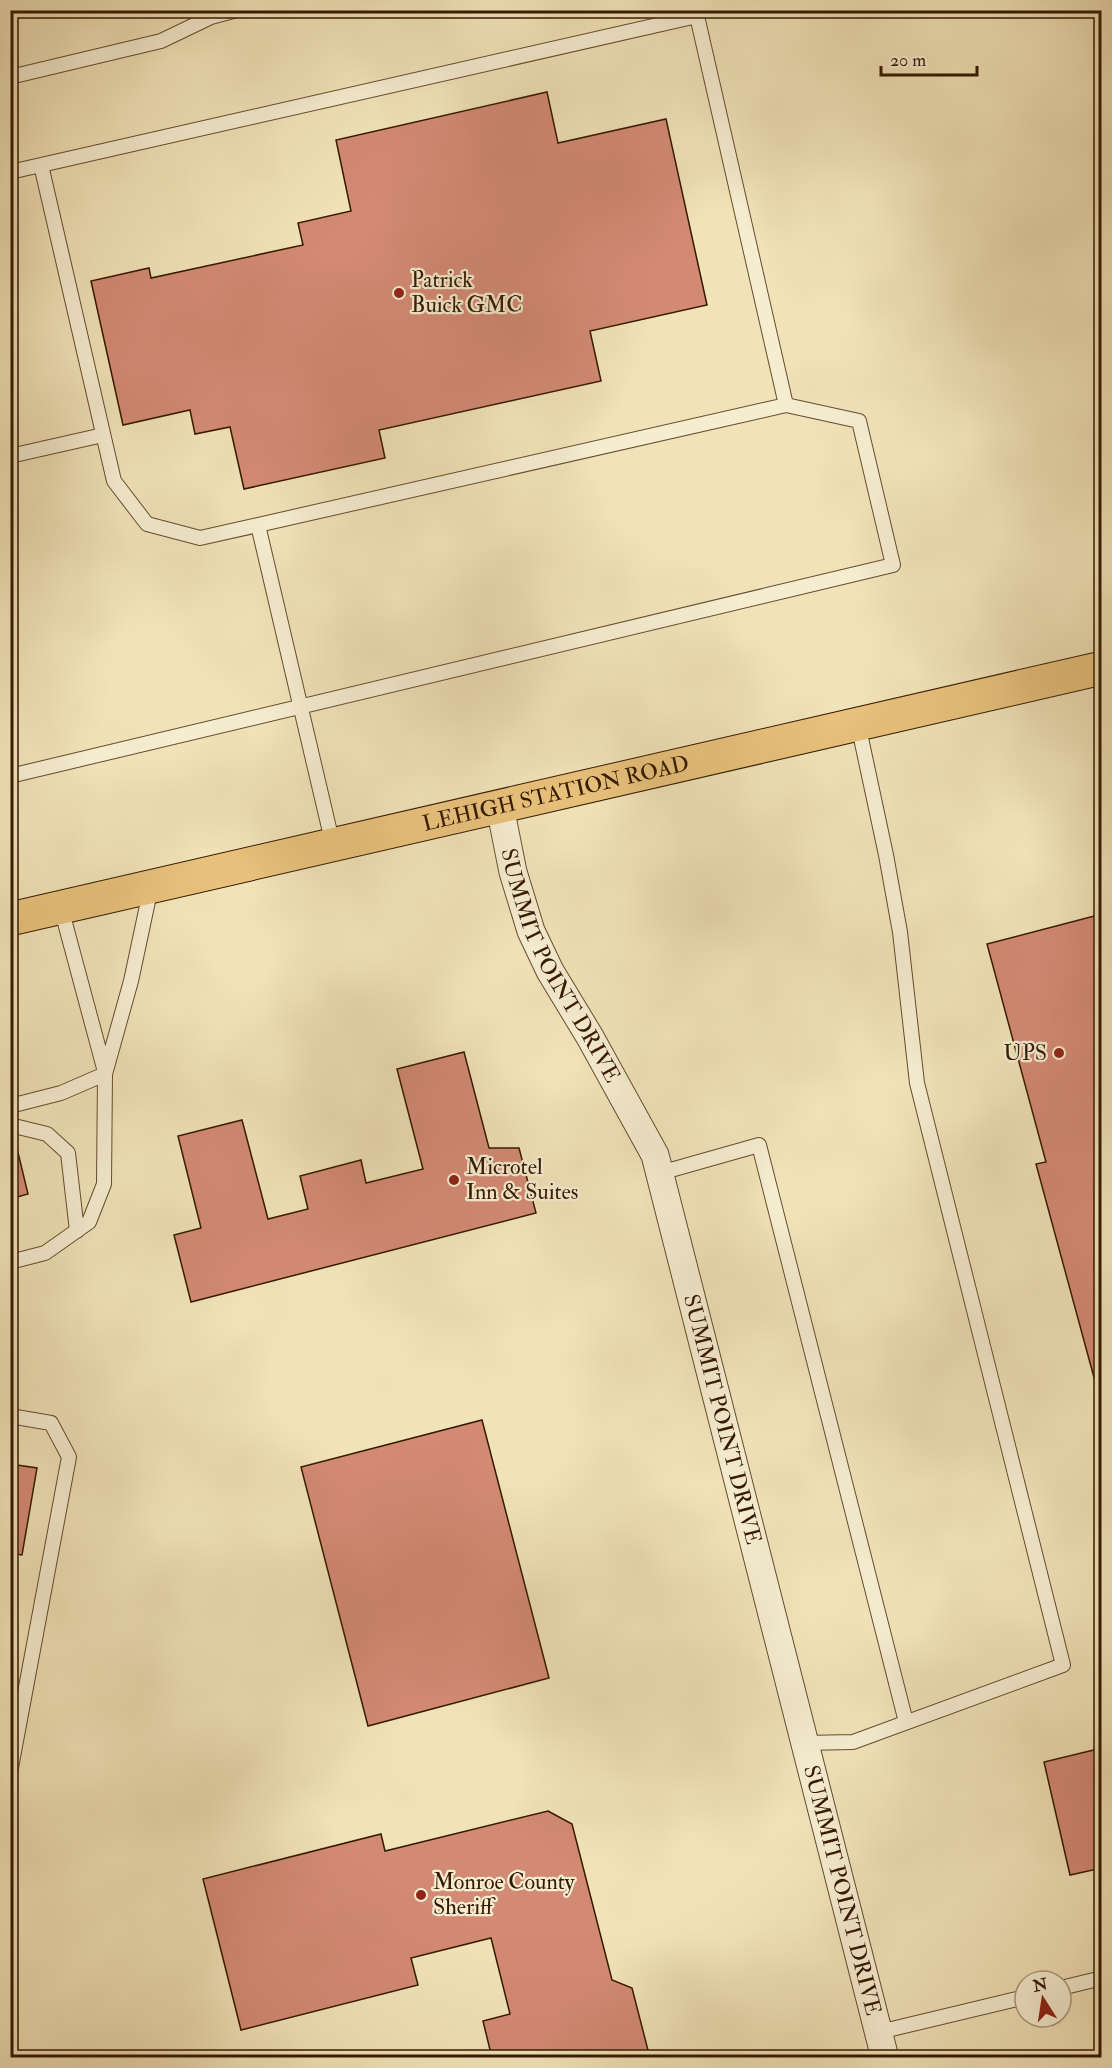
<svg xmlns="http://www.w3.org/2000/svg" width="1112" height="2068" viewBox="0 0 1112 2068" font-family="'IM FELL Double Pica',serif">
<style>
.building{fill:#d38a75;stroke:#351900;stroke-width:1.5}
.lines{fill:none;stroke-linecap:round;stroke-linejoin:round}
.lane-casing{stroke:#644c2e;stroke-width:16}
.street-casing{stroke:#644c2e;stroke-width:29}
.primary-casing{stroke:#351900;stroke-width:35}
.lane{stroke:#f6edd1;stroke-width:14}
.street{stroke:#f6edd1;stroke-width:27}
.primary{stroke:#e8c27c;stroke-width:33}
.poi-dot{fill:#8f2418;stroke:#f6edd1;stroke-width:2}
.labels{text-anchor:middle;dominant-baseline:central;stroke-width:4.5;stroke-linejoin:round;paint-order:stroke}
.poi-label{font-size:22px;fill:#351900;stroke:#f6edd1;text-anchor:start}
.street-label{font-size:22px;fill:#351900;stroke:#f6edd1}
</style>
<rect width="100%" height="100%" fill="#f1e3b8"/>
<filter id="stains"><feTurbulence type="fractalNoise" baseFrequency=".00333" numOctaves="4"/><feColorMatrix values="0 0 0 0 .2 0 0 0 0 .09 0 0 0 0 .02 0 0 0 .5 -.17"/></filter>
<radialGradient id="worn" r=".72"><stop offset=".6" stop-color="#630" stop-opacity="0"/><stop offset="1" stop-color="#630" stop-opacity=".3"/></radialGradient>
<!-- building -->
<path class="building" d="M547,92L558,143L666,119L707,305L590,331L601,381L379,430L385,458L244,489L230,427L195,434L190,410L123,425L91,281L149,268L151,278L303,245L298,223L351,211L336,140Z
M1102,914V1407L1036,1164L1046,1162L987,944Z
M464,1052L489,1148H519L536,1213L191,1302L174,1235L201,1228L178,1136L242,1120L268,1219L308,1209L300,1176L361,1160L366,1183L423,1169L397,1069Z
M14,1136L28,1194L10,1199V1137Z
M482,1420L549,1678L368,1726L301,1467Z
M10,1464L37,1468L22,1555L10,1553Z
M10,1464L37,1468L22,1555L10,1553Z
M1102,1748V1868L1070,1875L1044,1762Z
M548,1811L572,1824L612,1980L632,1988L650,2058H492L483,2021L510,2014L491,1938L411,1958L418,1985L241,2030L203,1879L381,1834L385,1851Z"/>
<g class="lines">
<defs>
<path id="lane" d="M10,77L161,41L211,17L237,10
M41,165L697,16L786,405L258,525
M10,172L41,165L114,481L147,524L200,538L258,525L333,845
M10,456L103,435
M10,776L893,565L859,421L786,405
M61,908L105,1072
M10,1106L61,1093L105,1074
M10,1125L47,1134L68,1153L77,1231
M660,1173L759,1145L906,1722
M10,1262L45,1253L89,1222L104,1184L105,1074L131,981L151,887
M10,1416L51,1423L69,1457L10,1773
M804,1743L853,1742L1063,1665L917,1083L900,932L886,855L858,724
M1061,1988L1102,1978
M879,2032L1025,1997"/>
<g id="street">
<path id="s1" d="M500,807L513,872L531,931L550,971L590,1037L655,1155L885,2058"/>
</g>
<g id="primary">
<path id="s2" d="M10,919L1102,668"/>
</g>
</defs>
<!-- lane casing -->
<use href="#lane" class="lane-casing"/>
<!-- street casing -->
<use href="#street" class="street-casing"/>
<!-- primary casing -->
<use href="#primary" class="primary-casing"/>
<!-- lane -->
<use href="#lane" class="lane"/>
<!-- street -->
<use href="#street" class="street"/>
<!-- primary -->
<use href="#primary" class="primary"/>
</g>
<!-- markers -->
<g class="poi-dot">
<circle cx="399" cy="293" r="6"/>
<circle cx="1059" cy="1053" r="6"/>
<circle cx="454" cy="1180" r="6"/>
<circle cx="421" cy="1895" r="6"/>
</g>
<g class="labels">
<!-- poi labels -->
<g class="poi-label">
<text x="411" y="280">Patrick<tspan x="411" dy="25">Buick GMC</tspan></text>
<text x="1047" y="1053" text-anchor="end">UPS</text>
<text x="466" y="1167">Microtel<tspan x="466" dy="25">Inn &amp; Suites</tspan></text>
<text x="433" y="1882">Monroe County<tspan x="433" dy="25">Sheriff</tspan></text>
</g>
<!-- street labels -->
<g class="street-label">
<text stroke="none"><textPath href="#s2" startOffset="560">LEHIGH STATION ROAD</textPath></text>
<text stroke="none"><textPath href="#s1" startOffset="171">SUMMIT POINT DRIVE</textPath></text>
<text stroke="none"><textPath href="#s1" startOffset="657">SUMMIT POINT DRIVE</textPath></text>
<text stroke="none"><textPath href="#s1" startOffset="1143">SUMMIT POINT DRIVE</textPath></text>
</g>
</g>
<!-- margin -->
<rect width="1112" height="2068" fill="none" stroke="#f1e3b8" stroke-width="36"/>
<rect x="12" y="12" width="1088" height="2044" fill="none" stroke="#351900" stroke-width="3"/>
<rect x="18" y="18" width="1076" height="2032" fill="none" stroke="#351900" stroke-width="1.5"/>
<!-- north arrow -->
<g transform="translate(1043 1999) rotate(348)"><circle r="28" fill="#f6edd1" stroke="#a9987d" stroke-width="1.5"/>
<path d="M0-4.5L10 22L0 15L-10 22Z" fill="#8f2418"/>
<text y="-9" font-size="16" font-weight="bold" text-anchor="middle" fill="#351900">N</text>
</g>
<!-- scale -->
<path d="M881 66v9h96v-9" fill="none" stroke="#351900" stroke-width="3"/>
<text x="890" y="66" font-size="18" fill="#351900" stroke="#f6edd1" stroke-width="4.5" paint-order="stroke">20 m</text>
<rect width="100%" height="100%" filter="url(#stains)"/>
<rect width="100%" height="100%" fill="url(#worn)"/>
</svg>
